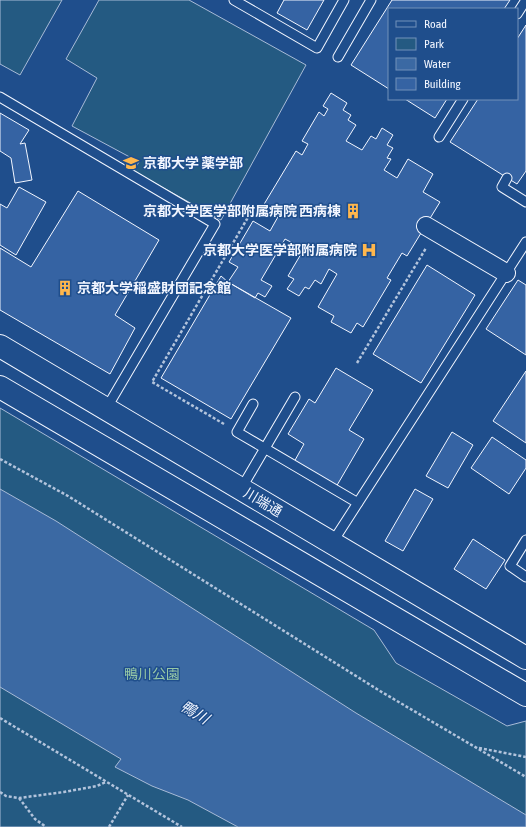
<svg xmlns="http://www.w3.org/2000/svg" width="526" height="827" viewBox="0 0 526 827" font-family="'Asap Condensed','Noto Sans JP',sans-serif">
<style>
.green{fill:#245a82;stroke:#a8bbd7}
.water{fill:#3b69a3;stroke:#a8bbd7}
.building{fill:#3563a3;stroke:#f2f6ff}
.lines{fill:none;stroke-linecap:round;stroke-linejoin:round}
.lane-casing{stroke:#f2f6ff;stroke-width:11}
.street-casing{stroke:#f2f6ff;stroke-width:20}
.secondary-casing{stroke:#f2f6ff;stroke-width:24}
.path{stroke:#b3c4dc;stroke-width:2.5;stroke-dasharray:3 2;stroke-linecap:butt}
.lane{stroke:#1f4e8c;stroke-width:9}
.street{stroke:#1f4e8c;stroke-width:18}
.secondary{stroke:#1f4e8c;stroke-width:22}
.labels{text-anchor:middle;dominant-baseline:central;stroke-width:3;stroke-linejoin:round;paint-order:stroke}
.poi-label{font-size:14px;font-weight:bold;fill:#f2f6ff;stroke:#1f4e8c;text-anchor:start}
.street-label{font-size:14px;fill:#f2f6ff;stroke:#1f4e8c}
.park-label{font-size:14px;fill:#97c8a6;stroke:#1f4e8c}
.water-label{font-size:15px;font-style:italic;fill:#f2f6ff;stroke:#1f4e8c}
</style>
<rect width="100%" height="100%" fill="#1f4e8c"/>
<!-- green -->
<path class="green" d="M0,0H62L20,75L0,64Z
M99,0H189L306,65L221,220L133,171L139,162L72,126L97,78L66,59Z
M0,408L374,630L396,663L507,726L526,721V827H0Z"/>
<!-- water -->
<path class="water" d="M0,489L56,521L356,713L526,815V827H238L188,800L152,786L115,767L121,759L0,687Z"/>
<!-- building -->
<path class="building" d="M284,0H324L307,30L277,13Z
M392,0H510L504,9H389V89L351,65Z
M526,25V171L517,184L450,142L478,99H517V39Z
M331,93L347,103L343,110L351,115L348,120L356,125L346,141L362,150L371,136L376,139L382,128L393,135L387,145L393,148L387,158L391,159L384,170L397,178L408,159L433,174L423,192L440,202L407,256L402,253L387,278L391,280L363,327L357,323L351,333L331,322L334,316L318,307L337,274L329,269L321,284L315,280L309,289L305,287L299,296L287,289L294,279L288,276L304,249L285,239L261,280L272,286L265,297L258,293L255,298L228,282L238,267L229,262L253,221L270,231L279,215L263,206L296,151L302,155L308,144L302,141L319,112L324,116L328,109L323,106Z
M405,99H447L435,118Z
M0,113L29,130L20,144L25,143L32,180L15,183L11,158L0,151Z
M19,187L46,202L16,255L0,245V204L7,208Z
M78,191L159,240L115,315L135,328L110,374L0,310V248L31,267Z
M427,265L475,295L421,383L373,354Z
M221,276L228,282L291,318L231,419L161,378Z
M518,280L526,285V355L486,329Z
M336,368L373,390L349,430L364,439L336,487L294,462L304,444L288,434L309,399L315,403Z
M526,371V443L493,421Z
M452,432L473,445L448,488L426,476Z
M492,437L526,460V468L509,494L471,468Z
M415,489L433,499L403,551L385,541Z
M473,539L505,560L486,589L454,569Z"/>
<g class="lines">
<defs>
<path id="lane" d="M234,0L317,48L344,0
M517,14L526,0
M338,57L371,0
M0,97L215,224L106,409
M439,137L463,99
M507,178L502,187L526,202
M253,404L237,432L358,503
M241,489L295,397
M526,540L510,566L526,577
M332,543L526,242"/>
<path id="street" d="M426,226L506,273"/>
<path id="secondary" d="M0,346L526,658
M0,387L526,695"/>
</defs>
<!-- lane casing -->
<use href="#lane" class="lane-casing"/>
<!-- street casing -->
<use href="#street" class="street-casing"/>
<!-- secondary casing -->
<use href="#secondary" class="secondary-casing"/>
<!-- path -->
<path class="path" d="M357,363L426,248
M224,424L152,382L254,207
M0,459L68,496L380,691L526,777
M0,718L182,827
M479,748L526,757
M0,792L6,796L19,798L64,792L97,786L106,782
M19,798L35,819L46,827
M109,827L128,795"/>
<!-- lane -->
<use href="#lane" class="lane"/>
<!-- street -->
<use href="#street" class="street"/>
<!-- secondary -->
<use href="#secondary" class="secondary"/>
</g>
<!-- icons -->
<defs>
<symbol id="university-bare" viewBox="-9 -9 18 18"><path d="M0-5L7-2L0 1L-7-2ZM-4 1L0 2.5L4 1V4Q0 6-4 4Z" fill="#ffb74d" stroke="#1f4e8c" stroke-width="2.5" paint-order="stroke"/></symbol>
<symbol id="building-bare" viewBox="-9 -9 18 18"><path d="M-4-6H4V6H1V3H-1V6H-4ZM-2.5-4.3h1.7v1.8h-1.7ZM.8-4.3h1.7v1.8H.8ZM-2.5-1h1.7V.8h-1.7ZM.8-1h1.7V.8H.8Z" fill="#ffb74d" stroke="#1f4e8c" stroke-width="2.5" paint-order="stroke"/></symbol>
<symbol id="hospital-bare" viewBox="-9 -9 18 18"><path d="M-5-5h3v3.5h4V-5h3V5h-3V1.5h-4V5h-3Z" fill="#ffb74d" stroke="#1f4e8c" stroke-width="2.5" paint-order="stroke"/></symbol>
</defs>
<g fill-rule="evenodd">
<use href="#university-bare" x="120" y="152" width="22" height="22"/>
<use href="#building-bare" x="342" y="200" width="22" height="22"/>
<use href="#hospital-bare" x="358" y="239" width="22" height="22"/>
<use href="#building-bare" x="54" y="277" width="22" height="22"/>
</g>
<g class="labels">
<!-- poi labels -->
<g class="poi-label">
<text x="143" y="163">京都大学 薬学部</text>
<text x="341" y="211" text-anchor="end">京都大学医学部附属病院 西病棟</text>
<text x="357" y="250" text-anchor="end">京都大学医学部附属病院</text>
<text x="77" y="288">京都大学稲盛財団記念館</text>
</g>
<!-- street labels -->
<g class="street-label">
<text transform="translate(263 502) rotate(31)">川端通</text>
</g>
<!-- park labels -->
<g class="park-label">
<text x="152" y="674">鴨川公園</text>
</g>
<!-- water labels -->
<g class="water-label">
<text transform="translate(195 712) rotate(31)">鴨川</text>
</g>
</g>
<!-- legend -->
<rect x="388" y="8" width="130" height="92" fill="#1f4e8c" stroke="#7391ba"/>
<rect x="396" y="21" width="20" height="6" fill="#1f4e8c" stroke="#7391ba"/>
<text x="424" y="28" font-size="12" fill="#f2f6ff">Road</text>
<rect x="396" y="38" width="20" height="12" fill="#245a82" stroke="#7391ba"/>
<text x="424" y="48" font-size="12" fill="#f2f6ff">Park</text>
<rect x="396" y="58" width="20" height="12" fill="#3b69a3" stroke="#7391ba"/>
<text x="424" y="68" font-size="12" fill="#f2f6ff">Water</text>
<rect x="396" y="78" width="20" height="12" fill="#3563a3" stroke="#7391ba"/>
<text x="424" y="88" font-size="12" fill="#f2f6ff">Building</text>
</svg>
